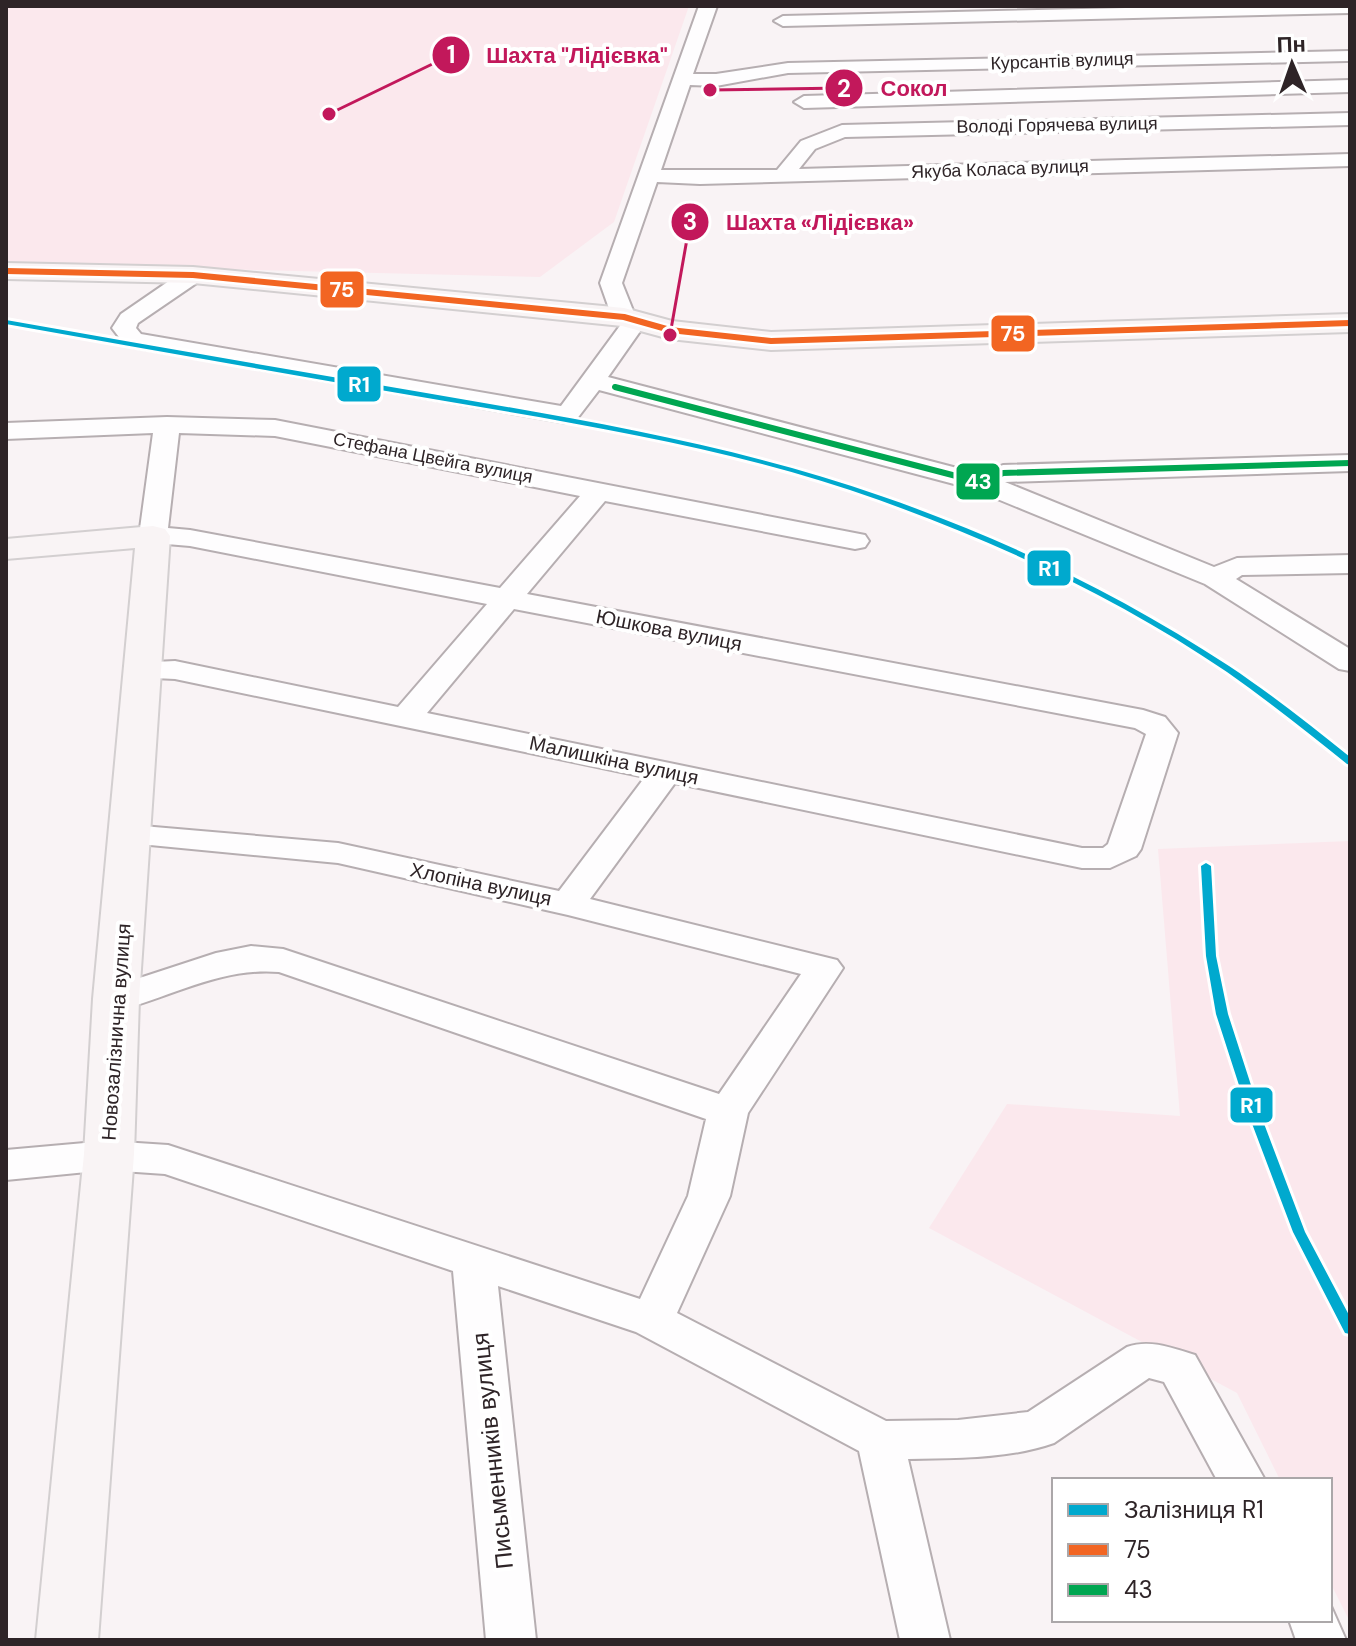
<svg xmlns="http://www.w3.org/2000/svg" width="1356" height="1646" viewBox="0 0 1356 1646" font-family="'DM Sans',sans-serif">
<style>
.built{fill:#fbe8ed}
.lines{fill:none;stroke-linecap:round;stroke-linejoin:round}
.minor-casing{stroke:#b6aeb1;stroke-width:4}
.major-casing{stroke:#d3cfd0;stroke-width:4}
.minor{fill:#fefdfe;fill-rule:evenodd}
.major{fill:#f9f4f5;fill-rule:evenodd}
.bus-1-casing{stroke:#fff;stroke-width:11}
.bus-2-casing{stroke:#fff;stroke-width:11}
.bus-1{stroke:#f26522;stroke-width:6}
.bus-2{stroke:#00a651;stroke-width:6}
.rail-1-casing{stroke:#fff;stroke-width:6}
.rail-1{fill:#00a9ce;fill-rule:evenodd}
.labels{text-anchor:middle;dominant-baseline:central;stroke-width:8;stroke-linejoin:round;paint-order:stroke}
.far-street-label{font-size:18px;fill:#2e2427;stroke:#fff}
.street-label{font-size:20px;fill:#2e2427;stroke:#fff}
.near-street-label{font-size:24px;fill:#2e2427;stroke:#fff}
.leader{fill:none;stroke:#c2185b;stroke-width:3}
.callout-dot{fill:#c2185b;stroke:#fff;stroke-width:3}
.mark-label{font-size:24px;text-anchor:middle;font-weight:bold;fill:#fff}
.callout-label{font-size:22px;text-anchor:middle;font-weight:bold;fill:#c2185b;stroke:#fff;stroke-width:8;stroke-linejoin:round;paint-order:stroke}
.line-badge{stroke:#fff;stroke-width:3}
.badge-label{font-size:22px;text-anchor:middle;font-weight:bold;fill:#fff}
</style>
<rect width="100%" height="100%" fill="#f9f3f5"/>
<!-- built -->
<path class="built" d="M6,6H689L614,222L540,277L6,264Z
M1350,841V1620H1349L1330,1582V1480H1280L1237,1393L929,1228L1007,1104L1180,1116L1158,849Z"/>
<g class="lines">
<defs>
<path id="minor" d="M699,6H717L693,74H716L788,63L1350,51V61H1347L788,73L716,86L690,85L661,170H777L801,141L842,125L1350,113V125L845,137L815,149L799,169L1350,154V166L700,184L657,182L622,283L634,313L644,315L648,320L608,377L980,474L1003,465L1350,455V471L1005,482L1214,567L1237,558L1350,555V573L1242,575L1236,579L1350,649V671L1339,669L1205,584L973,489L599,390L576,420L567,423L133,347L125,345L112,328L121,314L185,270H201L204,275L201,280L138,323L136,328L141,334L561,406L622,323L612,317L600,283Z
M1213,6H1350V13L783,26L774,21L783,16Z
M1350,80V92L804,108L794,102L804,96Z
M167,417L275,420L865,535L869,541L865,547L855,549L605,501L527,594L1143,710L1165,717L1178,733L1141,849L1136,856L1110,868H1082L675,783L590,899L837,960L843,968L748,1113L730,1196L677,1313L886,1421L958,1420L1028,1412L1127,1347C1150,1339 1172,1348 1195,1355L1265,1480H1217L1164,1382L1149,1378L1054,1443C1009,1459 956,1458 908,1459L950,1640H900L859,1451L636,1332L498,1286L536,1640H486L453,1271L165,1174L107,1170L6,1180V1150L107,1141L168,1145L640,1299L688,1196L706,1119L279,972C221,967 171,997 116,1011L103,1008L97,999L103,990L216,953L251,946L283,949L719,1094L801,974L568,915L338,863L119,842L114,835L119,828L131,825L338,843L559,891L645,777L175,679L133,677L129,670L133,663L175,661L398,707L487,604L190,546L143,542L139,536L153,433L6,439V423ZM179,433L275,436L580,496L500,588L190,530L168,528ZM514,609L1135,728L1146,734L1108,844L1103,848H1082L427,713Z
M1330,1604L1346,1640H1296L1289,1620H1330Z"/>
<path id="major" d="M6,263L193,267L624,308L672,321L771,332L1350,314V332L771,350L670,339L622,326L193,283L6,279Z
M153,526L165,529L170,536L139,999L134,1154L98,1640H36L84,1154L93,999L135,548L6,559V539Z"/>
</defs>
<!-- minor casing -->
<use href="#minor" class="minor-casing"/>
<!-- major casing -->
<use href="#major" class="major-casing"/>
<!-- minor -->
<use href="#minor" class="minor"/>
<!-- major -->
<use href="#major" class="major"/>
<defs>
<path id="bus-1" d="M6,271L193,275L624,317L670,330L771,341L1350,323"/>
<path id="bus-2" d="M615,387L983,483L1003,473L1350,463"/>
</defs>
<!-- bus-1 casing -->
<use href="#bus-1" class="bus-1-casing"/>
<!-- bus-2 casing -->
<use href="#bus-2" class="bus-2-casing"/>
<!-- bus-1 -->
<use href="#bus-1" class="bus-1"/>
<!-- bus-2 -->
<use href="#bus-2" class="bus-2"/>
<defs>
<path id="rail-1" d="M6,320C148,345 290,370 432,394C583,420 735,445 881,496C1003,538 1121,595 1229,666C1271,694 1311,726 1350,757V765L1347,764C1307,732 1268,701 1227,672C1120,599 1001,544 879,500C739,450 592,426 445,401C299,376 152,350 6,324Z
M1206,863L1211,866L1216,956L1228,1014L1260,1113L1305,1232L1350,1317V1334L1345,1333L1293,1232L1248,1113L1216,1014L1206,956L1201,866Z"/>
</defs>
<!-- rail-1 casing -->
<use href="#rail-1" class="rail-1-casing"/>
<!-- rail-1 -->
<use href="#rail-1" class="rail-1"/>
</g>
<g class="labels">
<!-- far-street labels -->
<g class="far-street-label">
<text transform="translate(1062 61) rotate(-2)">Курсантів вулиця</text>
<text transform="translate(1057 125) rotate(-1)">Володі Горячева вулиця</text>
<text transform="translate(1000 169) rotate(-2)">Якуба Коласа вулиця</text>
<text transform="translate(433 458) rotate(11)">Стефана Цвейга вулиця</text>
</g>
<!-- street labels -->
<g class="street-label">
<text transform="translate(669 630) rotate(11)">Юшкова вулиця</text>
<text transform="translate(614 760) rotate(12)">Малишкіна вулиця</text>
<text transform="translate(481 884) rotate(12)">Хлопіна вулиця</text>
<text transform="translate(116 1032) rotate(-86)">Новозалізнична вулиця</text>
</g>
<!-- near-street labels -->
<g class="near-street-label">
<text transform="translate(492 1451) rotate(-96)">Письменників вулиця</text>
</g>
</g>
<!-- callouts -->
<path class="leader" d="M329 114L451 55M710 90L844 88M670 335L690 222"/>
<g class="callout-dot">
<circle cx="329" cy="114" r="8"/>
<circle cx="710" cy="90" r="8"/>
<circle cx="670" cy="335" r="8"/>
<circle cx="451" cy="55" r="20"/>
<circle cx="844" cy="88" r="20"/>
<circle cx="690" cy="222" r="20"/>
</g>
<g class="mark-label">
<text x="451" y="63">1</text>
<text x="844" y="97">2</text>
<text x="690" y="230">3</text>
</g>
<g class="callout-label">
<text x="577" y="63">Шахта "Лідієвка"</text>
<text x="914" y="96">Сокол</text>
<text x="820" y="230">Шахта «Лідієвка»</text>
</g>
<g class="line-badge">
<rect x="319" y="270" width="46" height="39" rx="8" fill="#f26522"/>
<rect x="990" y="314" width="46" height="39" rx="8" fill="#f26522"/>
<rect x="336" y="365" width="46" height="38" rx="8" fill="#00a9ce"/>
<rect x="955" y="462" width="46" height="39" rx="8" fill="#00a651"/>
<rect x="1026" y="549" width="46" height="38" rx="8" fill="#00a9ce"/>
<rect x="1229" y="1086" width="45" height="38" rx="8" fill="#00a9ce"/>
</g>
<g class="badge-label">
<text x="342" y="297">75</text>
<text x="1013" y="341">75</text>
<text x="359" y="392">R1</text>
<text x="978" y="489">43</text>
<text x="1049" y="576">R1</text>
<text x="1251" y="1113">R1</text>
</g>
<!-- border -->
<rect width="1356" height="1646" fill="none" stroke="#2e2427" stroke-width="16"/>
<!-- legend -->
<rect x="1052" y="1478" width="280" height="144" fill="#ffffff" stroke="#aba7a9" stroke-width="2"/>
<rect x="1068" y="1504" width="40" height="12" fill="#00a9ce" stroke="#aba7a9" stroke-width="2"/>
<text x="1124" y="1518" font-size="24" fill="#2e2427">Залізниця R1</text>
<rect x="1068" y="1544" width="40" height="12" fill="#f26522" stroke="#aba7a9" stroke-width="2"/>
<text x="1124" y="1558" font-size="24" fill="#2e2427">75</text>
<rect x="1068" y="1584" width="40" height="12" fill="#00a651" stroke="#aba7a9" stroke-width="2"/>
<text x="1124" y="1598" font-size="24" fill="#2e2427">43</text>
<!-- north arrow -->
<g transform="translate(1292 64) rotate(358)" stroke="#ffffff" stroke-width="6" paint-order="stroke">
<path d="M0-6L14 30L0 20L-14 30Z" fill="#2e2427"/>
<text y="-12" font-size="22" font-weight="bold" text-anchor="middle" fill="#2e2427">Пн</text>
</g>
</svg>
